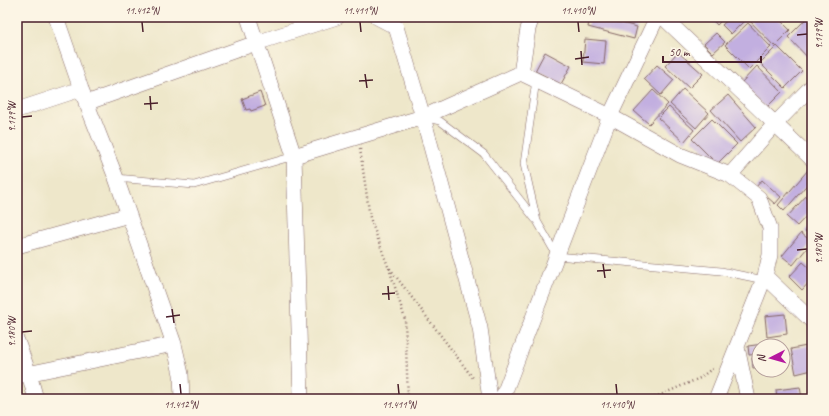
<svg xmlns="http://www.w3.org/2000/svg" width="829" height="416" viewBox="0 0 829 416" font-family="Caveat,sans-serif">
<style>
.building{fill:#c2afe0}
.lines{fill:none;stroke-linecap:round;stroke-linejoin:round}
.lane-casing{stroke:#836563;stroke-width:8}
.street-casing{stroke:#836563;stroke-width:16}
.path{stroke:#836563;stroke-width:2.5;stroke-dasharray:1 3;stroke-linecap:butt}
.lane{stroke:#fff;stroke-width:7}
.street{stroke:#fff;stroke-width:15}
.ticks{fill:none;stroke:#4a1f2b;stroke-width:1.5}
.neatline{fill:none;stroke:#4a1f2b;stroke-width:1.5}
.ticks-label{font-size:10px;text-anchor:middle;fill:#4a1f2b}
</style>
<rect width="100%" height="100%" fill="#fcf5e5"/>
<filter id="ink" filterUnits="userSpaceOnUse"><feTurbulence type="fractalNoise" baseFrequency=".025" numOctaves="2"/><feDisplacementMap in="SourceGraphic" scale="8" xChannelSelector="R" yChannelSelector="G"/><feConvolveMatrix kernelMatrix="1 2 1 2 8 2 1 2 1" color-interpolation-filters="sRGB"/></filter>
<filter id="wash" filterUnits="userSpaceOnUse"><feTurbulence type="fractalNoise" baseFrequency=".012" numOctaves="4" result="noise"/><feDisplacementMap in="SourceGraphic" scale="16" xChannelSelector="R" yChannelSelector="G"/><feGaussianBlur stdDeviation="0.9" result="paint"/><feColorMatrix in="noise" values="0 0 0 0 0 0 0 0 0 0 0 0 0 0 0 0 0 1.4 0 .05"/><feComposite in="paint" operator="in"/></filter>
<g filter="url(#wash)">
<rect width="100%" height="100%" fill="#eee7ca"/>
<g id="blocks">
<!-- building -->
<path class="building" d="M590,17H599L637,27L634,39L588,27Z
M710,17H725L717,25Z
M731,17H743L746,19L731,34L722,25Z
M750,17H777L790,30L774,46L748,19Z
M808,17H812V62L788,37Z
M748,23L771,47L749,69L725,45Z
M716,33L725,42L713,53L704,44Z
M585,39L606,41L604,64L583,62Z
M777,46L802,71L785,88L760,63Z
M545,52L571,66L561,84L535,71Z
M678,52L703,74L689,88L665,66Z
M657,65L674,80L661,95L644,79Z
M757,66L782,92L766,108L741,83Z
M683,89L709,113L696,128L670,104Z
M653,90L668,104L649,124L634,111Z
M260,92L265,106L251,111L250,109L246,110L242,99Z
M728,95L756,127L740,142L711,110Z
M669,107L694,130L684,142L658,118Z
M712,119L737,144L717,164L692,139Z
M808,170L812,174V179L784,211L778,205Z
M762,180L781,197L775,204L756,187Z
M807,195L812,200V210L797,226L787,217Z
M812,223V237L805,231Z
M801,233L812,242L793,265L782,256Z
M803,262L812,270V279L802,290L789,277Z
M785,314L787,334L767,337L765,316Z
M779,342L780,346H759V354L749,355L748,346Z
M812,345V370L796,374L791,349Z
M752,358H759V367L753,368Z
M800,387L802,398L790,399H777L776,390Z"/>
</g>
</g>
<g filter="url(#ink)">
<use href="#blocks" fill-opacity="0" stroke="#836563" stroke-width="1"/>
<g class="lines">
<defs>
<path id="lane" d="M536,80L524,164L537,221L557,256L721,271L764,280
M427,118L440,121L484,154L535,219
M116,178L194,185L294,156"/>
<path id="street" d="M56,17L81,89L116,178L174,344L181,374L182,399
M248,17L294,156L301,399
M377,17L396,27L423,117L480,328L490,399
M663,17L812,159
M521,73L528,29L532,17
M86,103L256,43L337,17
M17,110L81,89
M294,156L423,117L521,73L610,116L680,155L730,175L759,198L770,228V255L765,276L716,399
M730,175L775,124L812,86
M17,246L129,215
M765,276L812,321
M17,341L29,374L36,399
M737,347L748,399
M17,376L174,344
M502,399L610,116L657,17"/>
</defs>
<!-- lane casing -->
<use href="#lane" class="lane-casing"/>
<!-- street casing -->
<use href="#street" class="street-casing"/>
<!-- path -->
<path class="path" d="M360,149L370,218L388,266L473,378
M389,268L405,319L408,399
M651,399L700,378L714,367"/>
<!-- lane -->
<use href="#lane" class="lane"/>
<!-- street -->
<use href="#street" class="street"/>
</g>
</g>
<!-- ticks -->
<path class="ticks" d="M142,22L143,32M360,22L361,32M578,22L579,32M797,35L807,34M581,51L582,65M575,59L589,57M365,74L367,88M359,81L373,80M150,96L151,110M144,104L158,103M22,117L32,116M797,250L807,249M603,264L605,278M597,271L611,270M388,286L389,300M382,294L395,293M172,309L174,323M166,317L180,315M22,332L32,331M180,384L181,394M398,384L399,394M616,384L617,394"/>
<!-- margin -->
<rect width="829" height="416" fill="none" stroke="#fcf5e5" stroke-width="44"/>
<!-- north arrow -->
<g transform="translate(771 358) rotate(264)"><circle r="19" fill="#fcf5e5" stroke="#b59f9b"/>
<path d="M0-3L7 15L0 10L-7 15Z" fill="#b5179e"/>
<text y="-6" font-size="11" font-weight="bold" text-anchor="middle" fill="#4a1f2b">N</text>
</g>
<!-- scale -->
<path d="M663 56v6h98v-6" fill="none" stroke="#4a1f2b" stroke-width="2"/>
<text x="669" y="56" font-size="12" fill="#4a1f2b" stroke="#fcf5e5" stroke-width="3" paint-order="stroke">50 m</text>
<rect x="22" y="22" width="785" height="372" class="neatline"/>
<g class="ticks-label">
<text x="142" y="14">11.412°N</text>
<text x="360" y="14">11.411°N</text>
<text x="578" y="14">11.410°N</text>
<text transform="translate(818 34) rotate(-90)" y="4">9.179°W</text>
<text transform="translate(11 117) rotate(-90)" y="4">9.179°W</text>
<text transform="translate(818 249) rotate(-90)" y="4">9.180°W</text>
<text transform="translate(11 332) rotate(-90)" y="4">9.180°W</text>
<text x="181" y="408">11.412°N</text>
<text x="399" y="408">11.411°N</text>
<text x="617" y="408">11.410°N</text>
</g>
</svg>
